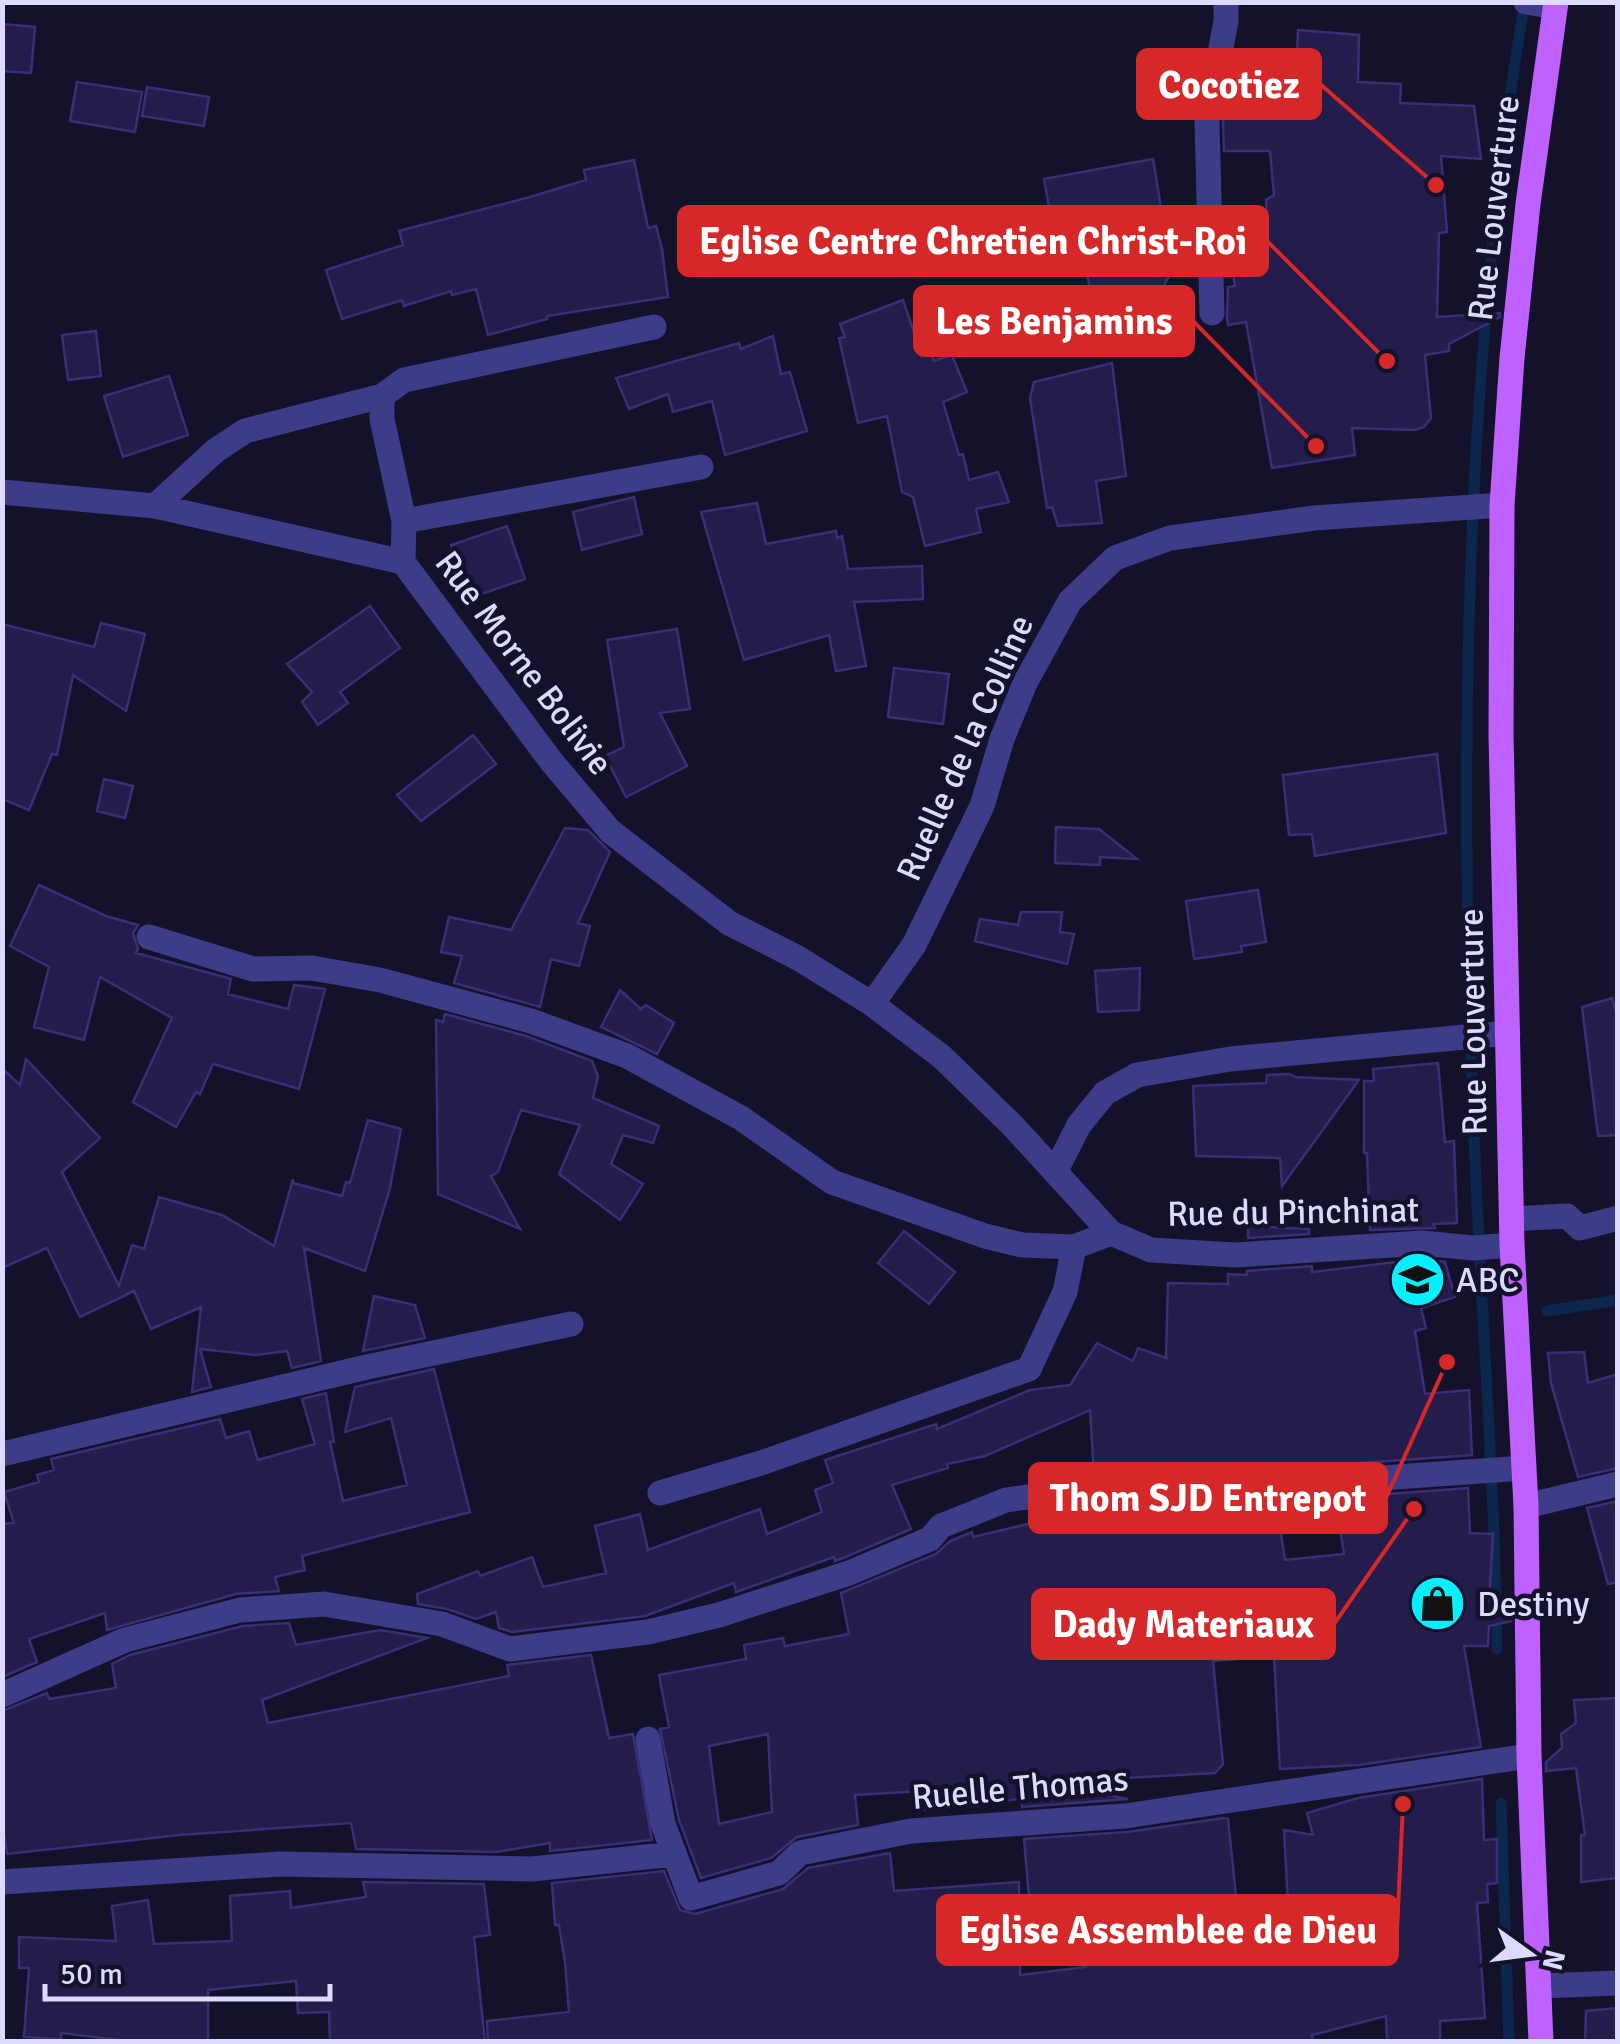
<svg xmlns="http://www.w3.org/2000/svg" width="1620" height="2044" viewBox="0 0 1620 2044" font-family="Signika,sans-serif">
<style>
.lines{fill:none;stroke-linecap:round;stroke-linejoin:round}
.stream{stroke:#0d264d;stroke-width:11}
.building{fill:#241c4b;stroke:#3a2e77;stroke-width:2.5;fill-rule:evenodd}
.minor{stroke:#3c3c89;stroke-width:25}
.primary{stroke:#be61ff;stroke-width:25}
.labels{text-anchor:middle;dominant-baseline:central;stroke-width:9;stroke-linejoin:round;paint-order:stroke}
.street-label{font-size:35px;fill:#dddaff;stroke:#14112a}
.poi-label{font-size:35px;fill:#dddaff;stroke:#14112a;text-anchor:start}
.leader{fill:none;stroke:#d62828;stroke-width:4}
.callout-dot{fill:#d62828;stroke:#14112a;stroke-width:4}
.callout{fill:#d62828;stroke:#d62828;stroke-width:4}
.callout-label{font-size:38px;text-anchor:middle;font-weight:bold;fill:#fff}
</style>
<rect width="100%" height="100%" fill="#14112a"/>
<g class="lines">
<!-- stream -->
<path class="stream" d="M1547,1311L1618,1300
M1497,1649C1495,1500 1484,1351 1477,1202C1464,932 1461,659 1480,389C1490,260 1502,130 1525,2
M1501,1803L1509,2042"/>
</g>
<!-- building -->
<path class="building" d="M2,24L35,27L31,73L2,71Z
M1298,30L1359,35L1358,82L1401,84L1400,103L1474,106L1481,159L1441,156L1447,232L1439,233L1437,317L1500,313V317L1449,344V351L1425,355L1431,418L1424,427L1415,430L1352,428L1355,455L1272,468L1246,322L1228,325L1227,318L1228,287L1235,286L1231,263L1239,261L1236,244L1247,238L1248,217L1267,214L1266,200L1274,195L1270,151H1224L1223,123L1232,75L1296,78Z
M77,82L142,92L135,132L70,121Z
M147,87L209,97L204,126L142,116Z
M1153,159L1162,214L1156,215L1169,276L1156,301L1163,331L1101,344L1077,223L1053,230L1044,179Z
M634,160L648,228L656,226L662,249L668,297L547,316V319L488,335L476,289L452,295L451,291L404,306L402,300L342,319L326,270L403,245L399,231L530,197L586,180L584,170Z
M903,300L922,356L931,352L934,361L952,355L967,392L943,402L959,455L963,454L969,480L998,472L1009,502L976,509L981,532L925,546L913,497L902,492L887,416L858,423L839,338L845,337L840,324Z
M96,331L101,376L68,380L62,335Z
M773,336L781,374L790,372L807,431L725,455L712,401L673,412L668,394L629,409L616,378L739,343L741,349Z
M1112,363L1126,476L1096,481L1102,523L1058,526L1052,507L1047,508L1030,398L1034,382Z
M169,376L188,435L123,457L104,396Z
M634,497L642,534L582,550L573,512Z
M757,503L766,544L836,531L837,538L842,536L848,569L922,566L923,599L854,602L866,666L836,671L829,635L744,660L701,512Z
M507,526L525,579L470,598L451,545Z
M370,606L400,648L340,692L348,703L318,725L302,702L312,692L287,664Z
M101,623L145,634L126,711L73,675L57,755L52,754L29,810L2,799V624L94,647Z
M677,629L690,709L660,713L687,766L626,797L605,756L624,747L607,640Z
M894,668L949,674L943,724L888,717Z
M473,735L496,764L421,821L397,795Z
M1437,754L1446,833L1315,856L1312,834L1289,835L1283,775Z
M104,779L133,786L125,818L97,811Z
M1056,827L1099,829L1137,859L1100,857V865L1055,863Z
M565,828L588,830L610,852L578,923L590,926L579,966L551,959L540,1007L454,983L462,956L441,952L449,917L511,930Z
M39,885L106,916L138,925L133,933L138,949L136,953L231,979L228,994L288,1009L294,985L325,989L299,1089L213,1064L200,1094L196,1092L176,1127L133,1102L172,1018L100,977L84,1040L34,1027L49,967L10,946Z
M1258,890L1266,942L1241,946L1242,952L1194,959L1186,901Z
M1021,912H1062L1060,932L1074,934L1067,964L975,941L980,919L1018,925Z
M1140,968L1139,1010L1098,1012L1095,971Z
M620,990L641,1009L646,1005L674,1023L657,1054L601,1027Z
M1612,998L1618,1018V1135L1598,1136L1582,1007Z
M445,1014L526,1036L592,1061L598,1076L593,1098L659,1126L653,1143L623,1135L611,1164L643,1184L620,1220L559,1174L580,1125L521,1110L498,1172L491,1176L520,1229L438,1194L436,1020L443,1022Z
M26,1059L100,1138L62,1172L119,1286L132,1245L144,1249L159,1197L222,1215L274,1246L293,1179V1183L342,1196L346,1182L350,1183L368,1120L401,1129L390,1188L365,1271L304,1248L321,1361L292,1368L287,1351L256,1355L200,1349L211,1387L192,1392L201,1307L151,1329L134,1291L80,1317L47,1248L2,1268V1068L20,1085Z
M1438,1063L1445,1142L1454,1141L1457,1223L1433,1224L1435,1228L1370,1230L1367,1153H1364V1081H1374L1373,1069Z
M1290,1074L1295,1077L1359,1080L1282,1186L1280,1158L1196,1156L1193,1086L1266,1083L1267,1075Z
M1248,1226L1309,1229V1234L1248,1238Z
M904,1231L955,1272L929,1304L878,1263Z
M1422,1259L1445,1262L1455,1297L1421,1308L1426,1328L1415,1331L1425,1394L1469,1390L1472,1455L1223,1473L1094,1475L1090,1410L985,1456L947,1464L948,1468L892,1485L911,1529L843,1558L835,1561L834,1557L736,1592L734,1583L645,1616L512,1632L499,1628L496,1612L476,1619L447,1609L418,1604L417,1594L478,1571L480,1576L532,1557L543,1587L606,1573L595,1526L640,1514L648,1550L760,1509L767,1534L822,1512L815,1490L833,1483L825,1460L936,1424L937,1429L1030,1390L1070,1385L1097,1343L1133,1361L1138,1348L1166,1358L1168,1283L1228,1284V1274L1247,1275V1271L1312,1266V1272Z
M374,1296L415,1305L425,1338L363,1351Z
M1584,1352L1588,1383L1618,1374V1468L1578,1477L1551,1383L1548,1353Z
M434,1369L470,1512L302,1556L305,1570L275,1577L279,1591L236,1594L107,1630L105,1613L29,1639L37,1662L2,1677V1524L14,1523L4,1492L39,1482L37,1475L54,1470L51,1459L220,1419L226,1438L249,1431L258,1460L315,1444L302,1399L326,1393L334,1442H330L343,1501L407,1485L391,1418L345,1432L355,1387Z
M1468,1488L1470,1533L1493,1534L1489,1601L1511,1602V1621L1489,1626L1488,1646H1464L1481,1747L1359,1765L1280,1769L1274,1656L1213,1661L1223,1764L1215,1773L1073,1781V1788L1128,1799L1022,1807L1021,1799L925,1810L923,1791L855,1795L858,1825L797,1837L771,1858L701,1878L679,1820L660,1729L669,1727L659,1675L746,1659L744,1645L783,1638L785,1646L849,1634L841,1593L936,1554L950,1541L972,1532L973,1537L1096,1508L1276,1502L1285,1560L1344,1554L1335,1498ZM768,1734L772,1812L719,1824L709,1746Z
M1618,1501V1582L1608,1584L1587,1508Z
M289,1623L296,1645L380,1630L427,1638L262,1700L268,1723L509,1676L507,1665L591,1655L609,1738L633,1734L652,1840L550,1851V1843L496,1852L356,1849L351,1823L180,1835L7,1854L2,1821V1711L47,1693L49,1699L116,1688L112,1664L130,1655L243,1626Z
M1618,1698V1878L1581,1882V1835H1585L1576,1768L1546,1771V1762L1562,1748L1561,1734L1576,1723L1574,1700Z
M1482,1779L1484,1840L1497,1839V1883L1487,1884L1488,1902L1477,1903L1485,2018L1440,2021V2042H1387L1386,2016L1312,2035L1313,2042H488L487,2021L569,2012L565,1963L559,1925H555L552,1883L664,1871L680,1910L695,1914L783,1889L808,1868L890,1853L894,1891L1019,1882L1020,1975L1086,1967L1090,1906L1030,1909L1024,1839L1127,1832L1224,1818L1228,1819L1243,1963L1291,1959L1284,1830L1313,1835L1307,1813L1358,1798Z
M363,1882L484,1884L490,1935L474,1937L485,2042H330L329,2012L298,2013L296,1981L208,1990V2042H136L61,2033V2039L24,2037L29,1968H19V1937L116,1941L112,1906L148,1900L154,1944L232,1941L230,1896L290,1891L291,1908L366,1897Z
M1618,2008V2042H1585L1586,2011Z"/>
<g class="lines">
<!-- minor -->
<path class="minor" d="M1526,2L1555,7
M1212,313L1207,122L1226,21V2
M2,492L155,506L403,562L551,761L610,831L729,923L798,958L872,1004L942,1057L1013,1126L1111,1233L1151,1250L1235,1255L1422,1243L1473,1248L1512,1245
M155,506L215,451L245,431L382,396
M404,521L701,467
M403,562L404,521L382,419V396L404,380L654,327
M149,937L253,969L312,968L380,980L531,1021L627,1056L741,1118L832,1182L985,1236L1022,1245L1074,1247L1111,1233
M872,1004L914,945L982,806L1002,739L1025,683L1070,601L1115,558L1170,538L1314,518L1502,505
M1055,1172L1079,1125L1105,1093L1137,1075L1230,1059L1508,1033
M1512,1219L1567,1216L1580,1228L1618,1218
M2,1454L367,1367L571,1324
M660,1493L761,1463L1029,1369L1065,1292L1074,1247
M1526,1506L1618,1484
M2,1695L125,1640L240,1610L324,1604L442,1624L510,1649L648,1632L719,1615L849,1573L930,1539L941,1526L1006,1500L1076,1490L1119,1493L1224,1489L1524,1468
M648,1739L663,1824L691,1898L779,1873L800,1853L911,1831L1125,1816L1529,1756
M2,1882L280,1864L532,1869L674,1854
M1539,1986L1618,1983"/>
<!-- primary -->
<path class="primary" d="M1541,2042L1529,1756L1526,1506L1512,1245L1501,734L1502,505L1512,358L1528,204L1556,2"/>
</g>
<!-- icons -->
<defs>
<symbol id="university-disc" viewBox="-11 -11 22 22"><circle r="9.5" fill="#06efff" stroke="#14112a"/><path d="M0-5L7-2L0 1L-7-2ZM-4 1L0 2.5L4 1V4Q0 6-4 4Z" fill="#111"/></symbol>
<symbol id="shop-disc" viewBox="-11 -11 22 22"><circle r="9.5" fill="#06efff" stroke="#14112a"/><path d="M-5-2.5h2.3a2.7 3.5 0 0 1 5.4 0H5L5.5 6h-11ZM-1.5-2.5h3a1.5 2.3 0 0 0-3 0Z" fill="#111"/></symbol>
</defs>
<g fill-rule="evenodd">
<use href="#university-disc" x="1386" y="1248" width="63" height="63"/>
<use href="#shop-disc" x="1406" y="1572" width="63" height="63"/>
</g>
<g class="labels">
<!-- street labels -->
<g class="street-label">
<text transform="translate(1494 208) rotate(-83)">Rue Louverture</text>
<text transform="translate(524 663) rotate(53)">Rue Morne Bolivie</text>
<text transform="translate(965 748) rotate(-66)">Ruelle de la Colline</text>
<text transform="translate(1473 1022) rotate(-91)">Rue Louverture</text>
<text transform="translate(1293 1212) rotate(-1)">Rue du Pinchinat</text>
<text transform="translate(1020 1788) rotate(-5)">Ruelle Thomas</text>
</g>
<!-- poi labels -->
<g class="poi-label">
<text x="1456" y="1280">ABC</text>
<text x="1477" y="1604">Destiny</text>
</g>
</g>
<!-- callouts -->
<path class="leader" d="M1436 185L1320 84M1387 361L1267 241M1316 446L1193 321M1447 1362L1386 1498M1414 1509L1334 1624M1403 1804L1397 1930"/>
<g class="callout-dot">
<circle cx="1436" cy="185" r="10"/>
<circle cx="1387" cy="361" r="10"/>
<circle cx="1316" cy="446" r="10"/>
<circle cx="1447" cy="1362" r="10"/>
<circle cx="1414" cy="1509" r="10"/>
<circle cx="1403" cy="1804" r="10"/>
</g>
<g class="callout">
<rect x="1138" y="50" width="182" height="68" rx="10"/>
<rect x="679" y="207" width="588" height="68" rx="10"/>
<rect x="915" y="287" width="278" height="68" rx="10"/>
<rect x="1030" y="1464" width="356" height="68" rx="10"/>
<rect x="1033" y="1590" width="301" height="68" rx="10"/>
<rect x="938" y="1896" width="459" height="68" rx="10"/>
</g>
<g class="callout-label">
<text x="1229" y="98">Cocotiez</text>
<text x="973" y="254">Eglise Centre Chretien Christ-Roi</text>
<text x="1054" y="334">Les Benjamins</text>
<text x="1208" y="1511">Thom SJD Entrepot</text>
<text x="1183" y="1637">Dady Materiaux</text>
<text x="1168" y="1943">Eglise Assemblee de Dieu</text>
</g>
<!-- border -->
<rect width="1620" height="2044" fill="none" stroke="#dddaff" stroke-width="10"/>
<!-- north arrow -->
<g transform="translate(1530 1954) rotate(104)" stroke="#14112a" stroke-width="8" paint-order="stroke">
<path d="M0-8L18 38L0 25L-18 38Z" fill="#dddaff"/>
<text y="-15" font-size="28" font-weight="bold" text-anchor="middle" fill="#dddaff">N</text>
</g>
<!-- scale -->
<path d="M45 1984v15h285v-15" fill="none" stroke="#dddaff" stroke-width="5"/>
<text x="60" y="1984" font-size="30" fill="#dddaff" stroke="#14112a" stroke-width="8" paint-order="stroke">50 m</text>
</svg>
